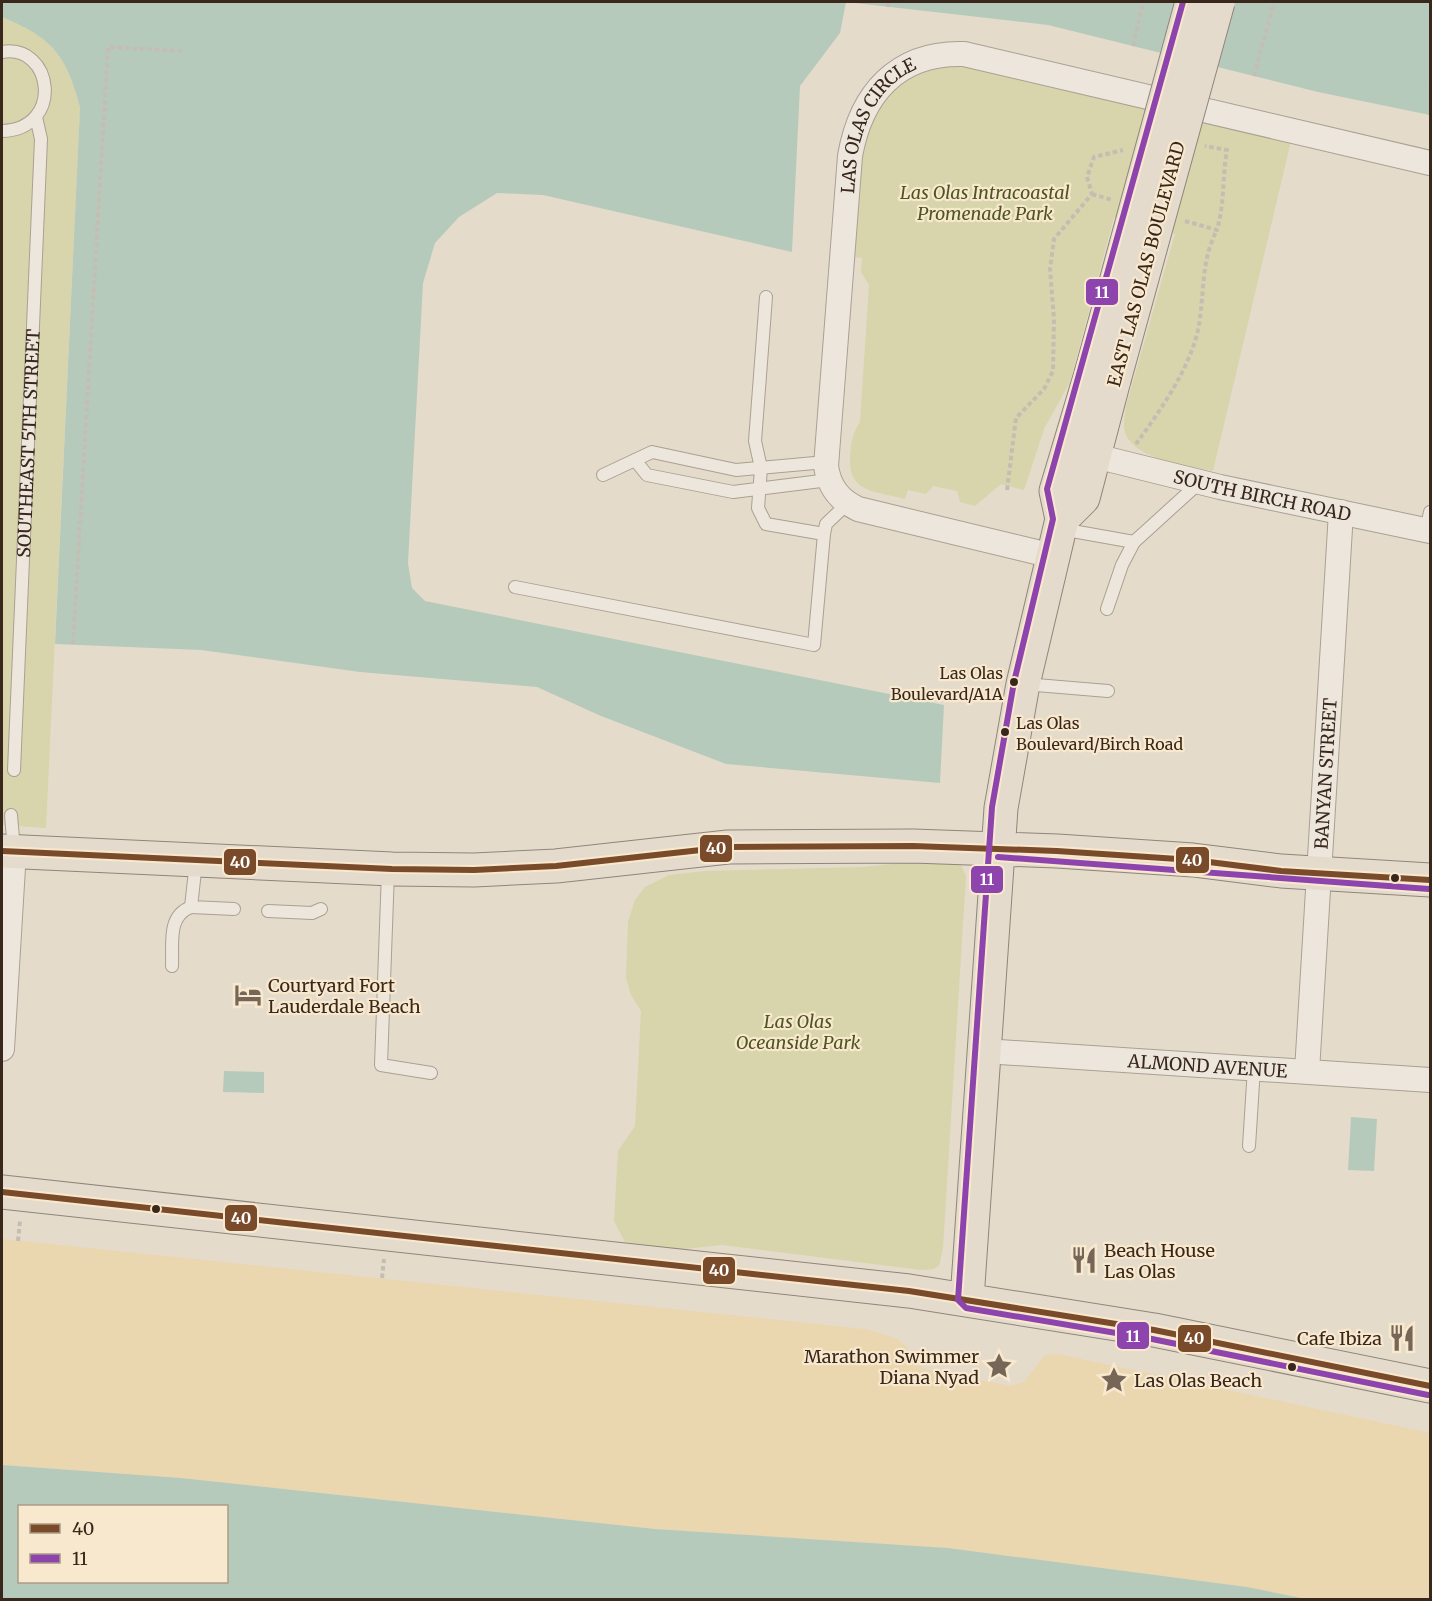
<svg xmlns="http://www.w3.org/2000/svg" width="1432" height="1601" viewBox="0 0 1432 1601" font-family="Merriweather,serif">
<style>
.green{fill:#d8d4ab}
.sand{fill:#ead6af}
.water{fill:#b6cabc;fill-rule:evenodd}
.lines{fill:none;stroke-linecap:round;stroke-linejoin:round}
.lane-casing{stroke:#aaa093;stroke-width:14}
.street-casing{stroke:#aaa093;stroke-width:26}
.primary-casing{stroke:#8f857a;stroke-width:35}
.path{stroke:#c5bdb3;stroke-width:4;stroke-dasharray:4.5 3;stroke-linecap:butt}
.lane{stroke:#ede6dc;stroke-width:12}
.street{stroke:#ede6dc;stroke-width:24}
.primary{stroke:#e5dbcd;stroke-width:33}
.primary-bridge-casing{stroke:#8f857a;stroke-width:35;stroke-linecap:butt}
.primary-bridge{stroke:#e5dbcd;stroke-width:33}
.bus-1-casing{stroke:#f8e8ce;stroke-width:10}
.bus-2-casing{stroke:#f8e8ce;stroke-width:10}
.bus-1{stroke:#7a4b2a;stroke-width:6}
.bus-2{stroke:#8e44ad;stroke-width:6}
.bus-dot{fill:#39271b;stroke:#f8e8ce;stroke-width:2}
.labels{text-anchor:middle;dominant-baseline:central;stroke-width:4.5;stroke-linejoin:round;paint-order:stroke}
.bus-label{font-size:16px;fill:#39271b;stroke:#f8e8ce;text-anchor:end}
.street-label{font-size:18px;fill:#39271b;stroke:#f8e8ce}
.park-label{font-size:18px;font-style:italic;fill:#4d5620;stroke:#f8e8ce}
.poi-label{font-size:18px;fill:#39271b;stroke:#f8e8ce;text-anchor:start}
.line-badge{stroke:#f8e8ce;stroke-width:2}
.badge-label{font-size:16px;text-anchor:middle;font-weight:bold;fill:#fff}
</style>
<rect width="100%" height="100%" fill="#e5dbca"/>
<!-- green -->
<path class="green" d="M2,17C52,38 66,54 80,107L46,828L2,825Z
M950,66L973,68L1291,141L1213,471C1188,466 1138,460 1126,435C1122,426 1125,416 1126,406L1175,234L1114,217L1070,382L1044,429L1024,490L1001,484L975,506L960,502L957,491L933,486L926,494L908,490L905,499C877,491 848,494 850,457C851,442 852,435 860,422L869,285L861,272L862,258L853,257L859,158L881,99L911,75Z
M924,861L960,863L966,876L943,1248L939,1266L933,1269L921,1270L722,1245L675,1250L625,1242L614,1221L618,1151L635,1126L641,1011L631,995L626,978L628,922L635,900L645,887L669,875L705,871L862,867Z"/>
<!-- sand -->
<path class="sand" d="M2,1239L864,1329C888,1336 907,1336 913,1363L924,1369L1011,1386L1024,1382L1044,1356L1057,1354L1430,1433V1599H1306L1247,1587L948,1548L655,1529L181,1478L2,1465Z"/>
<!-- water -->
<path class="water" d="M2,2H1430V115L1318,92L1048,25L846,2L840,33L800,86L792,252L543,195L497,193L459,217L435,243L423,283L408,563L412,588L425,601L944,705L940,783L726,764L601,716L537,687L360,672L201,650L55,644L80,107C66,54 52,38 2,17Z
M224,1071L264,1072V1093L223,1092Z
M1351,1117L1377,1119L1374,1171L1348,1170Z
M2,1465L181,1478L655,1529L948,1548L1247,1587L1306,1599H2ZM20,1506H226V1582H20Z"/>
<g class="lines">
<defs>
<g id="lane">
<path d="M2,52C53,43 65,129 2,131"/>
<path d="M826,462L736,470L652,452L635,460L647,475L733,492L829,480"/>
<path d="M603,475L635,460"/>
<path d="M1061,529L1134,542"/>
<path d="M1426,530L1430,512"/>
<path d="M824,534L826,524L847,504"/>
<path d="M515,587L814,645L824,534L766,524L758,508L761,468L755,441L766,297"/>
<path d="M1107,609L1122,565L1134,542L1200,482"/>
<path d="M1024,684L1108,691"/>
<path id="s1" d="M14,770L41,139L36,117"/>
<path d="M11,815L14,850"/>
<path d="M196,862L191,907L234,909"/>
<path d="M388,871L381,1065L431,1073"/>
<path d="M268,911L312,913L321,909"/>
<path d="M172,966C173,943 167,916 191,907"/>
<path d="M1249,1146L1254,1068"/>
</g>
<g id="street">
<path id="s2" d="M1095,456L1220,487L1430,531"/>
<path id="s3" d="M1053,556L858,509C839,500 829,487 826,466L850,156C861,94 897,52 964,54L1430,163"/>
<path d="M2,1049L14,851"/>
<path id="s4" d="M984,1051L1430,1080"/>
<path id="s5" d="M1307,1071L1341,512"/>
</g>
<path id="primary" d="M1062,519L1083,498L1114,380
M2,851L392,869L474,870L556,866L728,847L913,846L1057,851L1193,860L1281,871L1430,880
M2,1192L909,1291L1154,1330L1430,1386
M967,1299L1001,808L1023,684L1062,519L1056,491L1091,374"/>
</defs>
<!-- lane casing -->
<use href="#lane" class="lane-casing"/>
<!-- street casing -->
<use href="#street" class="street-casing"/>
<!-- primary casing -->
<use href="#primary" class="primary-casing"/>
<!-- path -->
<path class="path" d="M888,7V2
M1133,46L1143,2
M1254,76L1274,2
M1430,115V84
M1092,194L1112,200
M1185,221L1217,230C1225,202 1222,178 1227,150L1205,146
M1136,444C1160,411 1189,370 1198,330C1205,295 1200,262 1217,230
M1007,490L1016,418L1044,389L1053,371L1054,319L1050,269L1054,239L1092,194L1087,177L1094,157L1123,150
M73,644L108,47L183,51
M18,1241L20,1221
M382,1278L384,1259"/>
<!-- lane -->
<use href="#lane" class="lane"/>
<!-- street -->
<use href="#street" class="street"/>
<!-- primary -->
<use href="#primary" class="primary"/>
<defs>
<path id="primary-bridge" d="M1091,374L1192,2
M1114,380L1218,2"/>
</defs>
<!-- primary-bridge casing -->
<use href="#primary-bridge" class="primary-bridge-casing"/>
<!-- primary-bridge -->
<use href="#primary-bridge" class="primary-bridge"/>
<defs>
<path id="bus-1" d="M2,851L392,869L474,870L556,866L728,847L913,846L1057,851L1193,860L1281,871L1430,880
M2,1192L909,1291L1154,1330L1430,1386"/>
<path id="bus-2" d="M1183,2L1047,489L1053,519L1014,682L992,807L958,1300L966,1308L1152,1339L1428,1395
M998,857L1429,889"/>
</defs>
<!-- bus-1 casing -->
<use href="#bus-1" class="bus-1-casing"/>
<!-- bus-2 casing -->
<use href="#bus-2" class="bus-2-casing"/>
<!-- bus-1 -->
<use href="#bus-1" class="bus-1"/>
<!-- bus-2 -->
<use href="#bus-2" class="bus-2"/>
</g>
<!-- icons -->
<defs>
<symbol id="hotel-bare" viewBox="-9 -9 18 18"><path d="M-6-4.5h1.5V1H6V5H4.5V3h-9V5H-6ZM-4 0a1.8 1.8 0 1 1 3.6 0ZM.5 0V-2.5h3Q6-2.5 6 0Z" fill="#756658" stroke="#f8e8ce" stroke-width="2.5" paint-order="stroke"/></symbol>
<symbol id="restaurant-bare" viewBox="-9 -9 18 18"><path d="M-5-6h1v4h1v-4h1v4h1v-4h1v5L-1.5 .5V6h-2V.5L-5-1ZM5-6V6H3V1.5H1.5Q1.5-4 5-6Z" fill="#756658" stroke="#f8e8ce" stroke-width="2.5" paint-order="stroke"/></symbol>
<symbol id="sight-bare" viewBox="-9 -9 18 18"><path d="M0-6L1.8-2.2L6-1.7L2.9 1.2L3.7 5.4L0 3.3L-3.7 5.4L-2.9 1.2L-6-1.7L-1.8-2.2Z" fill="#756658" stroke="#f8e8ce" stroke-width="2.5" paint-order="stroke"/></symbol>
</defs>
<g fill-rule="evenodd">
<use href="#hotel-bare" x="229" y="976" width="38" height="38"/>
<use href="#restaurant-bare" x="1065" y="1241" width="38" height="38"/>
<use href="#restaurant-bare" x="1383" y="1319" width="38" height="38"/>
<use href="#sight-bare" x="980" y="1347" width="38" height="38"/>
<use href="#sight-bare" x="1095" y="1361" width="38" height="38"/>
</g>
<!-- markers -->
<g class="bus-dot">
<circle cx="1014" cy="682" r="5"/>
<circle cx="1005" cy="732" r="5"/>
<circle cx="1395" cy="878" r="5"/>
<circle cx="156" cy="1209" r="5"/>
<circle cx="1292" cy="1367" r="5"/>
</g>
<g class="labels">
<!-- bus labels -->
<g class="bus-label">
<text x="1003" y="673">Las Olas<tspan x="1003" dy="21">Boulevard/A1A</tspan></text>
<text x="1016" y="723" text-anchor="start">Las Olas<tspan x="1016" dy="21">Boulevard/Birch Road</tspan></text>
</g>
<!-- street labels -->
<g class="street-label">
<text stroke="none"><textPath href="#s3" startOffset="608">LAS OLAS CIRCLE</textPath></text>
<text transform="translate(1146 264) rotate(-75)">EAST LAS OLAS BOULEVARD</text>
<text stroke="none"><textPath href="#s1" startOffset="327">SOUTHEAST 5TH STREET</textPath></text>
<text stroke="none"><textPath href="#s2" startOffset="172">SOUTH BIRCH ROAD</textPath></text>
<text stroke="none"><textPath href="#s5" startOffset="298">BANYAN STREET</textPath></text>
<text stroke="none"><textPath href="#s4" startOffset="224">ALMOND AVENUE</textPath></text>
</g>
<!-- park labels -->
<g class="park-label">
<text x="985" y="192">Las Olas Intracoastal<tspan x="985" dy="21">Promenade Park</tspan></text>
<text x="798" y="1021">Las Olas<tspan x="798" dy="21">Oceanside Park</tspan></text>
</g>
<!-- poi labels -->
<g class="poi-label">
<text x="268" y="985">Courtyard Fort<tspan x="268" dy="21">Lauderdale Beach</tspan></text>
<text x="1104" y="1250">Beach House<tspan x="1104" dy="21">Las Olas</tspan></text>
<text x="1382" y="1338" text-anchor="end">Cafe Ibiza</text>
<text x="979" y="1356" text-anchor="end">Marathon Swimmer<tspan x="979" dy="21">Diana Nyad</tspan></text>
<text x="1134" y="1380">Las Olas Beach</text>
</g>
</g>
<g class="line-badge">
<rect x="1085" y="278" width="34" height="28" rx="6" fill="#8e44ad"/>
<rect x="699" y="834" width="34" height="29" rx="6" fill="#7a4b2a"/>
<rect x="1175" y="846" width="35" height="28" rx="6" fill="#7a4b2a"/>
<rect x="223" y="848" width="34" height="28" rx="6" fill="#7a4b2a"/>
<rect x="970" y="865" width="34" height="29" rx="6" fill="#8e44ad"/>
<rect x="224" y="1204" width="34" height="28" rx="6" fill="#7a4b2a"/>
<rect x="702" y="1256" width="34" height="29" rx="6" fill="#7a4b2a"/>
<rect x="1116" y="1321" width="34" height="29" rx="6" fill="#8e44ad"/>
<rect x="1177" y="1324" width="35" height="29" rx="6" fill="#7a4b2a"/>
</g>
<g class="badge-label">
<text x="1102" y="298">11</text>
<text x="716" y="854">40</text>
<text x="1192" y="866">40</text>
<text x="240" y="868">40</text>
<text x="987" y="885">11</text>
<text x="241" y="1224">40</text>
<text x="719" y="1276">40</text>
<text x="1133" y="1342">11</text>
<text x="1194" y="1344">40</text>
</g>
<!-- border -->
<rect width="1432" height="1601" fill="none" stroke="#39271b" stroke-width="6"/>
<!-- legend -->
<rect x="18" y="1505" width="210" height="78" fill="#f8e8ce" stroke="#ac9b86" stroke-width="1.5"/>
<rect x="30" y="1524" width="30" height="9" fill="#7a4b2a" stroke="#ac9b86" stroke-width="1.5"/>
<text x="72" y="1535" font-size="18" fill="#39271b">40</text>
<rect x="30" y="1554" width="30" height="9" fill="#8e44ad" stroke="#ac9b86" stroke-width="1.5"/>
<text x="72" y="1565" font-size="18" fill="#39271b">11</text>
</svg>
